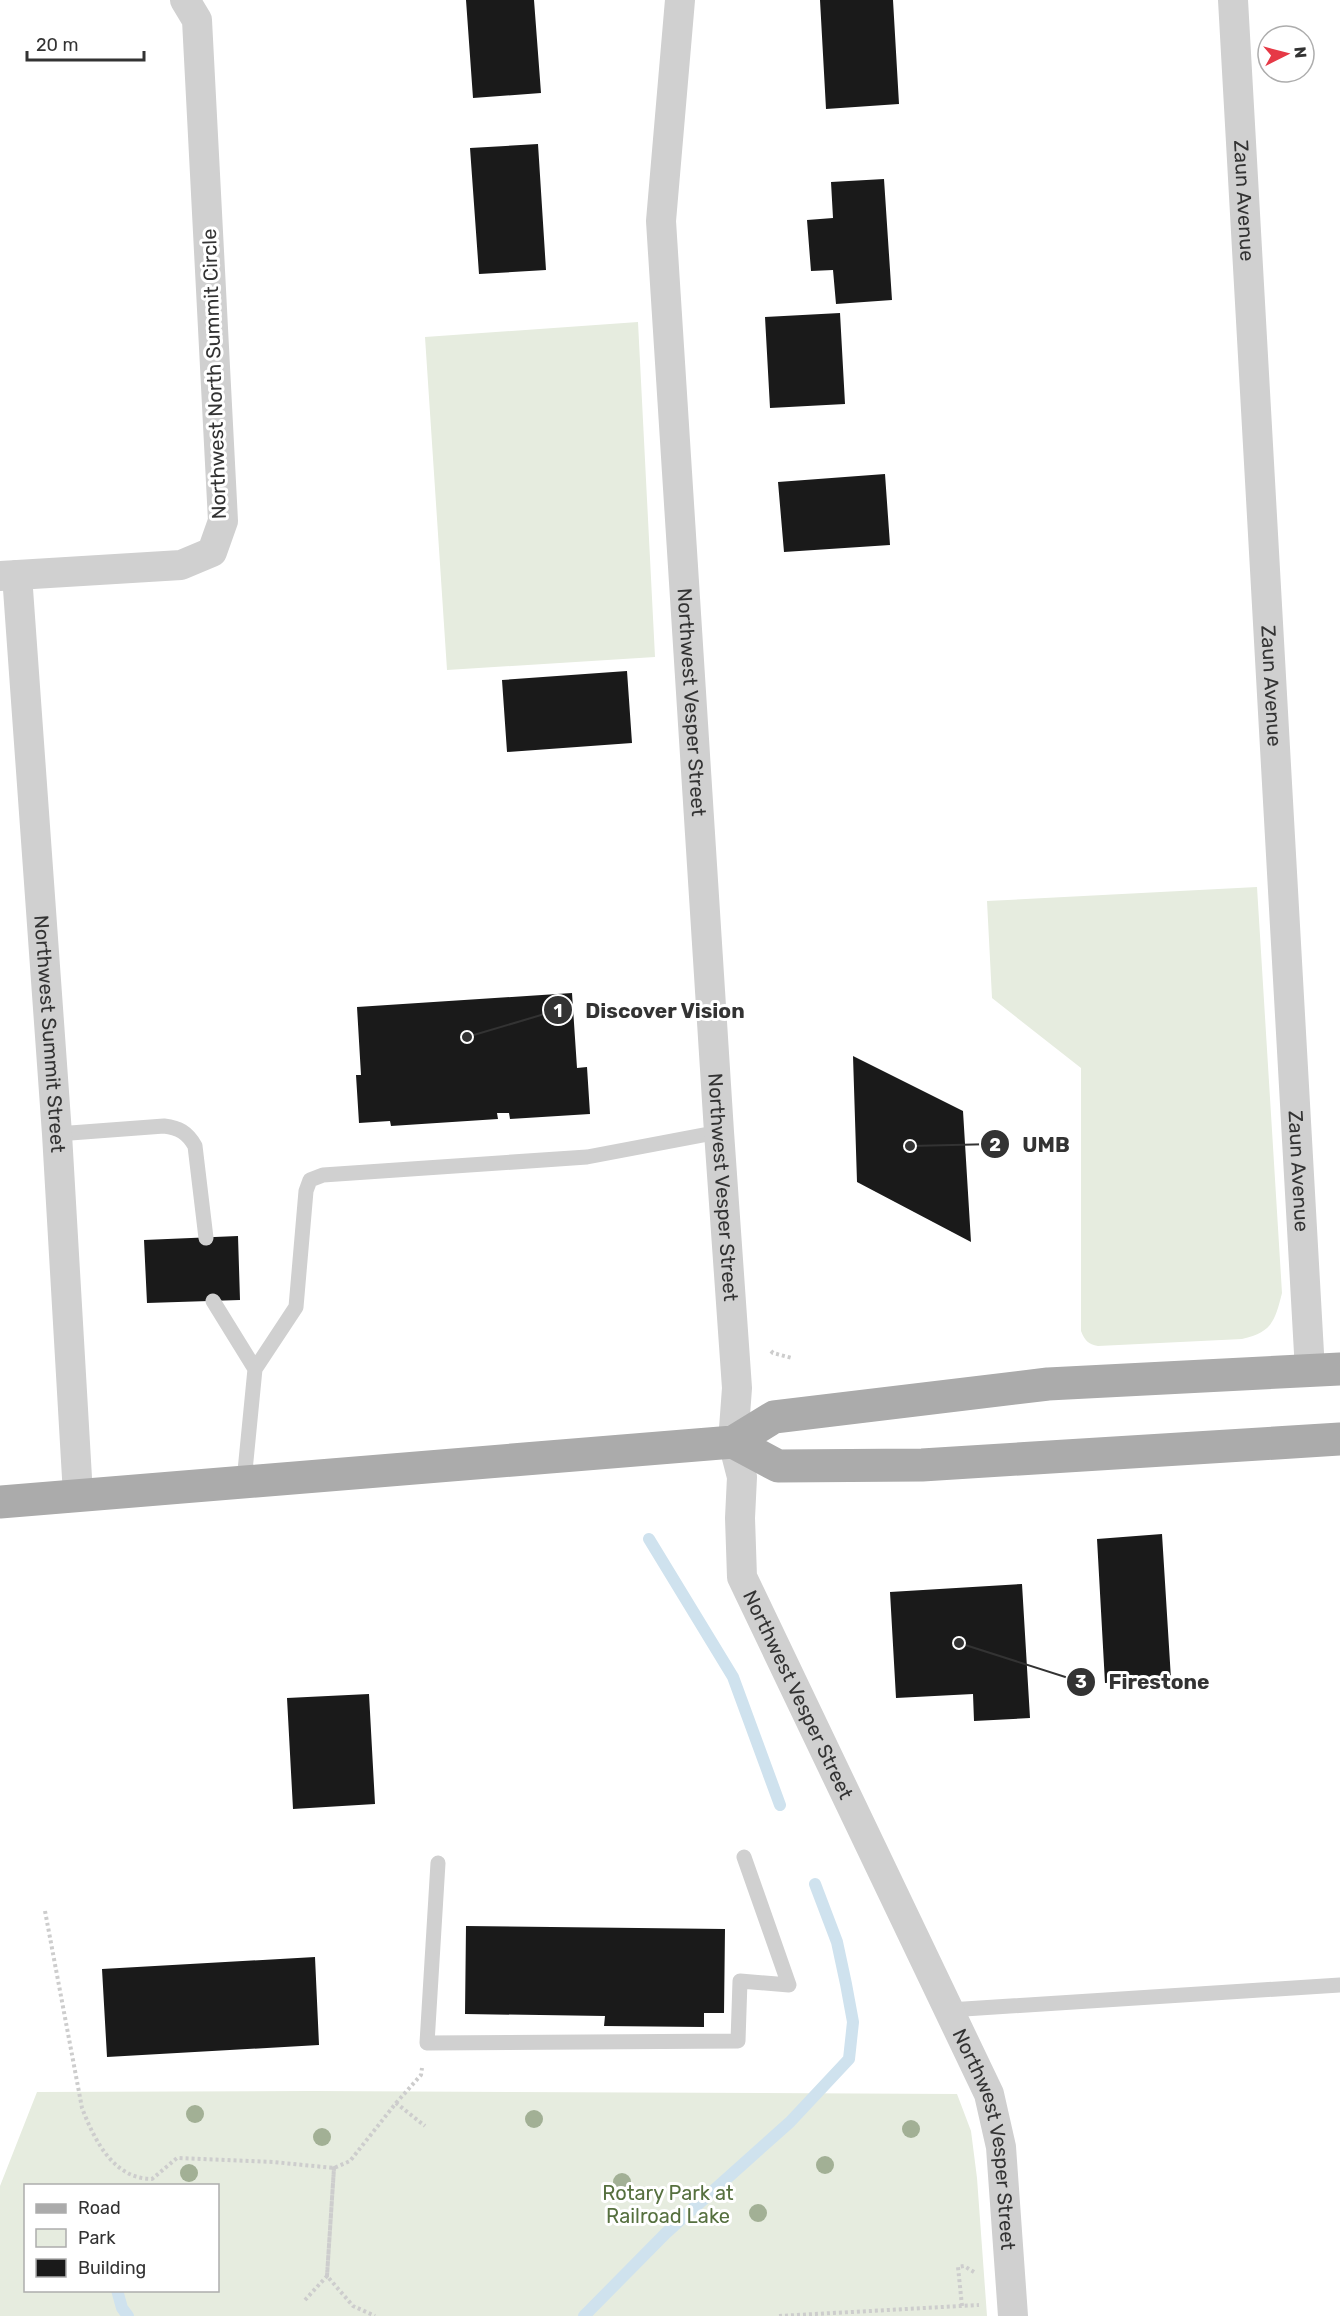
<svg xmlns="http://www.w3.org/2000/svg" width="1340" height="2316" viewBox="0 0 1340 2316" font-family="Rubik,sans-serif">
<style>
.green{fill:#e6ecdf;fill-rule:evenodd}
.lines{fill:none;stroke-linecap:round;stroke-linejoin:round}
.stream{stroke:#cfe2ee;stroke-width:12}
.building{fill:#1a1a1a}
.path{stroke:#cdcdcd;stroke-width:4;stroke-dasharray:3 3;stroke-linecap:butt}
.service{stroke:#d0d0d0;stroke-width:15}
.minor{stroke:#d0d0d0;stroke-width:30}
.primary{stroke:#ababab;stroke-width:33}
.tree{fill:#a2b095}
.labels{text-anchor:middle;dominant-baseline:central;stroke-width:6;stroke-linejoin:round;paint-order:stroke}
.street-label{font-size:20px;fill:#333;stroke:#fff}
.park-label{font-size:20px;fill:#56703f;stroke:#fff}
.leader{fill:none;stroke:#333;stroke-width:2}
.callout-dot{fill:#333;stroke:#fff;stroke-width:2}
.mark-label{font-size:18px;text-anchor:middle;font-weight:bold;fill:#fff}
.callout-label{font-size:21px;text-anchor:middle;font-weight:bold;fill:#333;stroke:#fff;stroke-width:6;stroke-linejoin:round;paint-order:stroke}
</style>
<rect width="100%" height="100%" fill="#fff"/>
<!-- green -->
<path class="green" d="M638,322L655,657L447,670L425,337Z
M1257,887L1282,1293C1275,1321 1272,1332 1242,1339L1098,1346C1088,1344 1085,1341 1081,1331V1068L992,998L987,901Z
M312,2091L957,2094L971,2131L977,2178L987,2316H0V2186L37,2092ZM26,2186H218V2290H26Z"/>
<g class="lines">
<!-- stream -->
<path class="stream" d="M649,1539L733,1677L780,1805
M117,2290L122,2308L128,2316
M584,2316L666,2233L790,2122L849,2059L853,2022L846,1984L837,1942L815,1884"/>
</g>
<!-- building -->
<path class="building" d="M466,0H534L541,93L473,98Z
M820,0H893L899,104L826,109Z
M538,144L546,270L479,274L470,148Z
M884,179L892,300L836,304L833,270L811,271L807,220L833,218L831,182Z
M840,313L845,404L770,408L765,317Z
M885,474L890,545L784,552L778,482Z
M627,671L632,743L507,752L502,680Z
M572,993L577,1068L587,1067L590,1114L510,1119L509,1113H497L498,1119L391,1126L390,1121L359,1123L356,1075H361L357,1007Z
M853,1056L963,1111L971,1242L857,1182Z
M238,1236L240,1300L147,1303L144,1240Z
M1162,1534L1171,1679L1105,1683L1097,1539Z
M1022,1584L1030,1718L974,1721L973,1694L896,1698L890,1592Z
M369,1694L375,1804L293,1809L287,1698Z
M466,1926L725,1929L724,2013H704V2027L604,2026L605,2016L465,2014Z
M315,1957L319,2045L107,2057L102,1969Z"/>
<g class="lines">
<!-- path -->
<path class="path" d="M771,1351L773,1353L792,1358
M45,1911L82,2108C94,2139 113,2179 152,2179L177,2158L273,2162L334,2168L350,2161L396,2103L425,2126
M396,2103L421,2075L422,2068
M305,2300L327,2276L334,2168L327,2276L353,2306L375,2316
M962,2306L958,2267L964,2266L974,2272
M779,2316L979,2305"/>
<!-- service -->
<path class="service" d="M57,1134L164,1126C179,1128 187,1132 195,1146L206,1238
M213,1301L255,1369
M244,1481L255,1369L296,1307L306,1191L310,1180L323,1175L587,1157L719,1132
M438,1863L427,2043L738,2041L740,1981L789,1985L744,1857
M949,2010L1340,1985"/>
<!-- minor -->
<g class="minor">
<path id="s1" d="M680,0L661,221L719,1132L737,1388L733,1442L742,1477L740,1518L742,1577L989,2094L1001,2147L1013,2316"/>
<path id="s2" d="M1233,0L1310,1371"/>
<path id="s3" d="M17,575L57,1134L78,1495"/>
<path d="M0,576L181,565L212,552L223,521L197,20L185,0"/>
</g>
<!-- primary -->
<path class="primary" d="M733,1442L778,1466L922,1465L1340,1439
M0,1502L733,1442L774,1417L1048,1384L1340,1369"/>
</g>
<!-- trees -->
<g class="tree">
<circle cx="195" cy="2114" r="9"/>
<circle cx="534" cy="2119" r="9"/>
<circle cx="911" cy="2129" r="9"/>
<circle cx="322" cy="2137" r="9"/>
<circle cx="825" cy="2165" r="9"/>
<circle cx="189" cy="2173" r="9"/>
<circle cx="622" cy="2182" r="9"/>
<circle cx="758" cy="2213" r="9"/>
</g>
<g class="labels">
<!-- street labels -->
<g class="street-label">
<text stroke="none"><textPath href="#s2" startOffset="201">Zaun Avenue</textPath></text>
<text transform="translate(214 374) rotate(-92)">Northwest North Summit Circle</text>
<text stroke="none"><textPath href="#s2" startOffset="687">Zaun Avenue</textPath></text>
<text stroke="none"><textPath href="#s1" startOffset="704">Northwest Vesper Street</textPath></text>
<text stroke="none"><textPath href="#s3" startOffset="460">Northwest Summit Street</textPath></text>
<text stroke="none"><textPath href="#s2" startOffset="1173">Zaun Avenue</textPath></text>
<text stroke="none"><textPath href="#s1" startOffset="1190">Northwest Vesper Street</textPath></text>
<text stroke="none"><textPath href="#s1" startOffset="1712">Northwest Vesper Street</textPath></text>
<text stroke="none"><textPath href="#s1" startOffset="2198">Northwest Vesper Street</textPath></text>
</g>
<!-- park labels -->
<g class="park-label">
<text x="668" y="2193">Rotary Park at<tspan x="668" dy="23">Railroad Lake</tspan></text>
</g>
</g>
<!-- callouts -->
<path class="leader" d="M467 1037L558 1010M910 1146L995 1144M959 1643L1081 1682"/>
<g class="callout-dot">
<circle cx="467" cy="1037" r="6"/>
<circle cx="910" cy="1146" r="6"/>
<circle cx="959" cy="1643" r="6"/>
<circle cx="558" cy="1010" r="15"/>
<circle cx="995" cy="1144" r="15"/>
<circle cx="1081" cy="1682" r="15"/>
</g>
<g class="mark-label">
<text x="558" y="1017">1</text>
<text x="995" y="1151">2</text>
<text x="1081" y="1688">3</text>
</g>
<g class="callout-label">
<text x="665" y="1018">Discover Vision</text>
<text x="1046" y="1152">UMB</text>
<text x="1159" y="1689">Firestone</text>
</g>
<!-- legend -->
<rect x="24" y="2184" width="195" height="108" fill="#ffffff" stroke="#adadad" stroke-width="1.5"/>
<rect x="36" y="2204" width="30" height="9" fill="#ababab" stroke="#adadad" stroke-width="1.5"/>
<text x="78" y="2214" font-size="18" fill="#333333">Road</text>
<rect x="36" y="2229" width="30" height="18" fill="#e6ecdf" stroke="#adadad" stroke-width="1.5"/>
<text x="78" y="2244" font-size="18" fill="#333333">Park</text>
<rect x="36" y="2259" width="30" height="18" fill="#1a1a1a" stroke="#adadad" stroke-width="1.5"/>
<text x="78" y="2274" font-size="18" fill="#333333">Building</text>
<!-- north arrow -->
<g transform="translate(1286 54) rotate(84)"><circle r="28" fill="#ffffff" stroke="#adadad" stroke-width="1.5"/>
<path d="M0-4.5L10 22L0 15L-10 22Z" fill="#e63946"/>
<text y="-9" font-size="16" font-weight="bold" text-anchor="middle" fill="#333333">N</text>
</g>
<!-- scale -->
<path d="M27 51v9h117v-9" fill="none" stroke="#333333" stroke-width="3"/>
<text x="36" y="51" font-size="18" fill="#333333" stroke="#ffffff" stroke-width="4.5" paint-order="stroke">20 m</text>
</svg>
